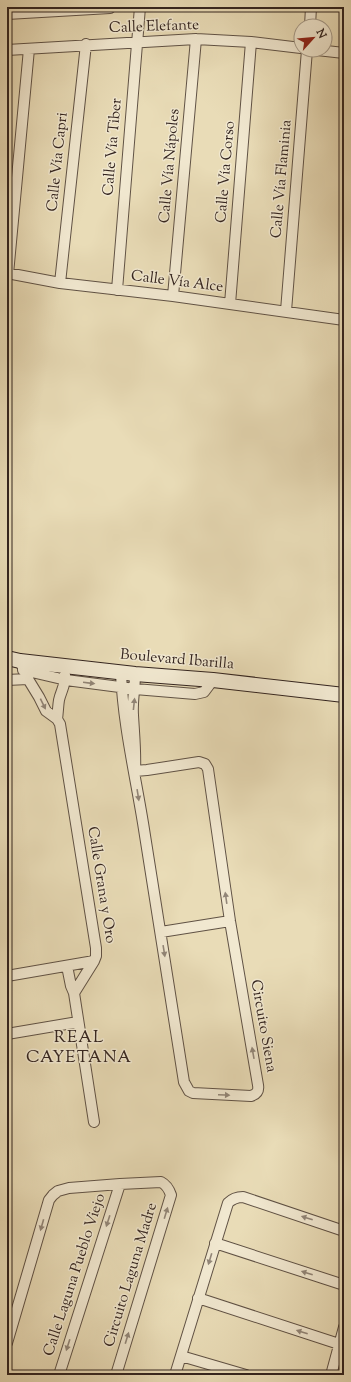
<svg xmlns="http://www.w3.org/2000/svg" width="351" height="1382" viewBox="0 0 351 1382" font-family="'Sorts Mill Goudy',serif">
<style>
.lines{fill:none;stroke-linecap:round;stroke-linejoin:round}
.street-casing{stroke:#605245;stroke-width:12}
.secondary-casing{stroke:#33241f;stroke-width:16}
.street{stroke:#f1e8d0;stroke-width:10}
.secondary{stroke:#f1e8d0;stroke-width:14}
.oneway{fill:#928678}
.labels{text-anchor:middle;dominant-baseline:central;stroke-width:3;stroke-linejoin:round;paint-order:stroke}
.street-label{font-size:15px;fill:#33241f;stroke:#f1e8d0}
.quarter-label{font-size:17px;letter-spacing:1px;fill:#33241f;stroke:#f1e8d0}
</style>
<rect width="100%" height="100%" fill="#e9dcb7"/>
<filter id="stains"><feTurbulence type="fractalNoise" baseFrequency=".005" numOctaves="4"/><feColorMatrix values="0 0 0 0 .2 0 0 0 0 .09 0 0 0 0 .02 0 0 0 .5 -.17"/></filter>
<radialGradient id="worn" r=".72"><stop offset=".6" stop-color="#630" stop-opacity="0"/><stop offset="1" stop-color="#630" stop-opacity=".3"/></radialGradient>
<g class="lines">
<defs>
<path id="street" d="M7,14L110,8
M310,26L311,7
M7,50L196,39L251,42L301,48
M317,50L344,53
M7,273L60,283L173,296L344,320
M8,274L29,49
M60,283L86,44
M117,290L140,7
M173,296L196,39
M230,304L251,42
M286,311L307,50
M20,661L28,679L39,697L46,711L57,719L60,724L96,948V956L94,961L74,993L94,1122
M23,670L66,680L135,689L195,694L204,692L213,680
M121,673C123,723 135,774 143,823C157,909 171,995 184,1082L189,1091L193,1093L251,1096C257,1094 259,1091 258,1085L230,921L208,769L205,764L199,762L147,770L135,771C136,752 134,734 133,715C132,702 135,688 135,674
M7,680L28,679
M57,719C58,712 58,706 59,700C61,691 66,684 65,675
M161,932L230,921
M67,966L71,986L74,993
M7,976L94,961
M7,1034L78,1022
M215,1243L344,1285
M198,1298L339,1344
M7,1343L49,1200L53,1195L58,1191L69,1188L120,1184L161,1182C167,1185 169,1189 171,1195L116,1375
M181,1356L246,1375
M59,1375L120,1184
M175,1375L228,1203C233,1198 237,1197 243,1197L344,1231
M331,1375L344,1327"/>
<path id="secondary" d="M7,658L20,661L135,674L213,680L344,695"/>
</defs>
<!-- street casing -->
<use href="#street" class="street-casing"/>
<!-- secondary casing -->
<use href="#secondary" class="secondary-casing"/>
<!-- street -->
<use href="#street" class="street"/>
<!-- secondary -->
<use href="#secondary" class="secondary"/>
</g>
<!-- one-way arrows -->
<defs><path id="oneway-solid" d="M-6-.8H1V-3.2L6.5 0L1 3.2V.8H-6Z"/></defs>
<g class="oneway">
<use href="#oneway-solid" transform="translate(89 683) rotate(7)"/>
<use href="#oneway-solid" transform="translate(43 704) rotate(64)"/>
<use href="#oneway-solid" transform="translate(134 704) rotate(-84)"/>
<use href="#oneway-solid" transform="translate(138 795) rotate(81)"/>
<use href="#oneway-solid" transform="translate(226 898) rotate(-98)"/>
<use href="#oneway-solid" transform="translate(164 951) rotate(81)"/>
<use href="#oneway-solid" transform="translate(253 1053) rotate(-100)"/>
<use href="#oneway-solid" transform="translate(224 1095) rotate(2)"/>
<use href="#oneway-solid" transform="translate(166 1213) rotate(-73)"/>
<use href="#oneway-solid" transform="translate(307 1218) rotate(-162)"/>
<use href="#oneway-solid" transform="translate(108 1221) rotate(108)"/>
<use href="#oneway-solid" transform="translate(42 1225) rotate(106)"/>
<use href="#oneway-solid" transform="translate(210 1259) rotate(107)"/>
<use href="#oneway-solid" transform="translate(307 1273) rotate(-162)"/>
<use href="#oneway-solid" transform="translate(302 1332) rotate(-162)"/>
<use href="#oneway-solid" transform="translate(127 1338) rotate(-73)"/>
<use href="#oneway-solid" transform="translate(68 1345) rotate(108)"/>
</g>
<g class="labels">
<!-- street labels -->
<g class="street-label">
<text transform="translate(154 27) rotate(-2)">Calle Elefante</text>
<text transform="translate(113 147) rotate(-85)">Calle Vía Tiber</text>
<text transform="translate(58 162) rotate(-84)">Calle Vía Capri</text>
<text transform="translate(170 166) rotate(-85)">Calle Vía Nápoles</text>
<text transform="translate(226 172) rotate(-85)">Calle Vía Corso</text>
<text transform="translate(282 179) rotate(-85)">Calle Vía Flaminia</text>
<text transform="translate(177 282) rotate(7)">Calle Vía Alce</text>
<text transform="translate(177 660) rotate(5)">Boulevard Ibarilla</text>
<text transform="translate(101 885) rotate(81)">Calle Grana y Oro</text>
<text transform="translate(263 1026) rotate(80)">Circuito Siena</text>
<text transform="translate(75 1275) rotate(-72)">Calle Laguna Pueblo Viejo</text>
<text transform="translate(131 1275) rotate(-73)">Circuito Laguna Madre</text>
</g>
<!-- quarter labels -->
<g class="quarter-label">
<text x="79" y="1038">REAL<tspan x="79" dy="20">CAYETANA</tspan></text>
</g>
</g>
<!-- margin -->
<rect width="351" height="1382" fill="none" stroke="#e9dcb7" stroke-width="24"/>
<rect x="8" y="8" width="335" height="1366" fill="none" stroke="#33241f" stroke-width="2"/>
<rect x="12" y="12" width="327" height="1358" fill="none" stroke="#33241f"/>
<!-- north arrow -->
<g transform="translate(313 38) rotate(63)"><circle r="19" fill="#f1e8d0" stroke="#a59a89"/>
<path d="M0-3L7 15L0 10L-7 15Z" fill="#8f2418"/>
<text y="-6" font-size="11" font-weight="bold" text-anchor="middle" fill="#33241f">N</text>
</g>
<rect width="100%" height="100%" filter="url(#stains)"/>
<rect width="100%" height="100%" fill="url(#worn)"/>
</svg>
